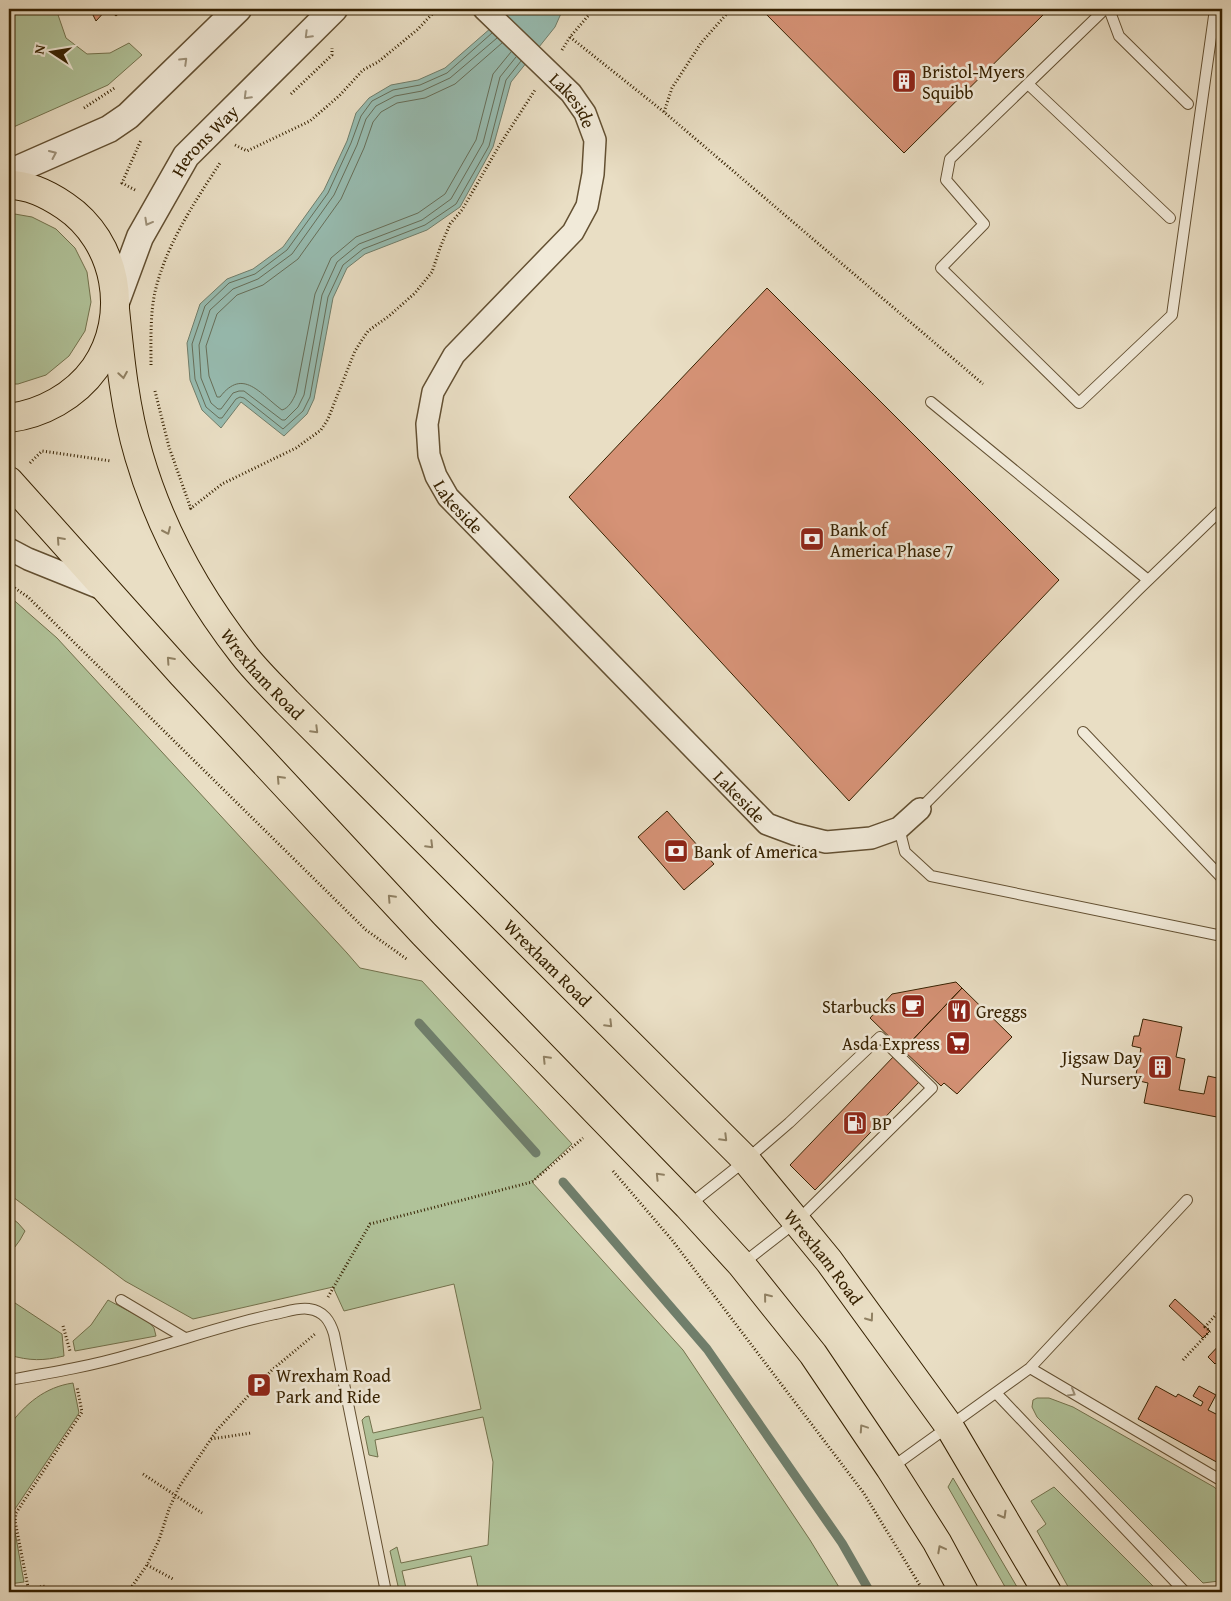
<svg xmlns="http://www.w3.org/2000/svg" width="1231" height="1601" viewBox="0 0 1231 1601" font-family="'Gentium Book Plus',serif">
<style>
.green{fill:#b0c299;stroke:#73724d}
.water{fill:#97bcb1;stroke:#707e6b}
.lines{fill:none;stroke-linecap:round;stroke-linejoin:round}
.shore{stroke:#666e59;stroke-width:1}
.stream{stroke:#707e6b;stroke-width:9}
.building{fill:#d59276;stroke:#362101}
.service-casing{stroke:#635032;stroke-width:12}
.minor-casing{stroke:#635032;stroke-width:24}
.tertiary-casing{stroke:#635032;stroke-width:29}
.trunk-casing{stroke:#362101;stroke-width:30}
.path{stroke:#362101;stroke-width:3;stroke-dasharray:1 2.5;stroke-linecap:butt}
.service{stroke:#f1ead9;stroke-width:10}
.minor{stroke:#f1ead9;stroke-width:21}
.tertiary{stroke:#f1ead9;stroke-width:26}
.trunk{stroke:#e9dec4;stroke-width:28}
.oneway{stroke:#9d9078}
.oneway2{stroke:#908062}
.labels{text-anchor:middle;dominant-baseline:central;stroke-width:5;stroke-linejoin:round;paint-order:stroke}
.poi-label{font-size:18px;fill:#362101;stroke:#f1ead9;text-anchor:start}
.street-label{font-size:18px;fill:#362101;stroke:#f1ead9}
</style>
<rect width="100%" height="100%" fill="#e9dec4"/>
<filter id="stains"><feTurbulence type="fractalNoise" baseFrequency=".004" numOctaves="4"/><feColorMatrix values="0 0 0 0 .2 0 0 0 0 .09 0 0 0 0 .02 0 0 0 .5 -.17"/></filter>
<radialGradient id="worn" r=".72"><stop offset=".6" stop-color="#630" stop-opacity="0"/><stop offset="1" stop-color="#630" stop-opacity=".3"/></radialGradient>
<!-- green -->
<path class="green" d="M9,9H56L66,38L87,54L110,53L129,43L142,55L108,85L9,129Z
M9,213L32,217L56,229L75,248L87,272L91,302L85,331L69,356L46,375L18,384H9Z
M9,596L57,638L347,953L360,968L422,981L572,1144L532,1182L683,1350L810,1540L842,1592H479L471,1556L402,1571L406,1588L401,1589L398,1586L390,1551L397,1547L401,1563L488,1545L493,1462L483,1417L375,1440L378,1457L369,1455L362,1420L365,1417L369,1416L373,1433L481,1409L454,1284L344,1311L333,1287L193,1319L125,1281L9,1194Z
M9,1216L18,1223L25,1231L20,1240L9,1255Z
M9,1299L62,1334L64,1356C43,1361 30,1361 9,1355Z
M108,1300L149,1322L154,1328L156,1336L75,1351L73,1341L91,1325Z
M73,1383L79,1413L13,1512L12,1515L24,1582L9,1584V1426C25,1404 45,1387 73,1383Z
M1037,1398H1049L1073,1407L1214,1487L1222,1494V1578L1219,1581L1203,1583L1037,1417L1032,1407L1033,1400Z
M953,1478L1020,1592H1008L948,1487Z
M1054,1487L1159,1592H1071L1037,1531L1046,1524L1031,1501Z"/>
<!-- water -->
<path class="water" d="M510,9H563L555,27L511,82L493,147L460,207L427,230L365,254L347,268L333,298L314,399L307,414L284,436L241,402L221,428L202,410L190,380L187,343L200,304L227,279L253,269L283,247L324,190L347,141L356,113L369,98L391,85L418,80L445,68L507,14Z"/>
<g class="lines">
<!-- shore -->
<path class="shore" d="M492,33L447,73L420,85L393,90L372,101L361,116L351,143L328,193L287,250L255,274L229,283L205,306L192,344L195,379L206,407L219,418H222L236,399L240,397L244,398L283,429L303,411L310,397L328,297L343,265L363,249L425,225L456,204L489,146L506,80L521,61
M497,38L450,78L422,91L395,96L376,106L366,119L357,145L334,195L292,254L258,279L233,289L210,310L199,345L201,378L211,403L218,409H221L233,393L239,391H244L282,420H285L298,407L304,395L322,295L337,262L359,244L422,220L451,199L483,143L500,77L516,57
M502,43L455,84L425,98L397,103L381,112L373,122L364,148L341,199L298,259L263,285L237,295L217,314L206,346L209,376L217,397H220C243,367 260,394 282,410C289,408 293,400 296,393L315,294L331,258L356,237L418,213L445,194L476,140L493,74L511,52"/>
<!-- stream -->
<path class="stream" d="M419,1023L536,1153
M563,1182L707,1349L842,1543L870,1592"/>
</g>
<!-- building -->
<path class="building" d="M90,9H107L96,21Z
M108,9H124L116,16Z
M761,9H1049L904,153Z
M767,288L1059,580L849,801L569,497Z
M667,811L714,864L684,890L638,837Z
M956,982L962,988L903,1050L870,1018L892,994Z
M962,988L1012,1037L957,1094L944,1083L941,1086L903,1050Z
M1143,1019L1182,1027L1176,1057L1185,1059L1179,1090L1204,1094L1208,1076L1222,1079V1118L1144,1103L1148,1083L1135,1080L1141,1048L1132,1046L1134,1036H1139Z
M895,1055L921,1080L815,1190L790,1165Z
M1175,1299L1210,1331L1203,1338L1169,1306Z
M1222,1342V1357L1215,1364L1208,1357Z
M1156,1386L1176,1397L1178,1394L1201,1406L1203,1402L1193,1396L1199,1386L1216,1395L1208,1410L1222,1417V1465L1138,1419Z"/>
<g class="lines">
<defs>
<path id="service" d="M1105,9L950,159L946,180L984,224L941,268L1079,403L1172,315L1215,9
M1109,9L1119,36L1188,104
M1028,84L1170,218
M931,402L1148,580
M1083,732L1222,878
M920,809L1138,590L1222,509
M899,828L905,852L931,876L1222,936
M688,1206L746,1160L789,1123L880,1037L932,1088L796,1222L742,1264
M121,1300L185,1338
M1030,1368L1222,1481
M9,1380C50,1373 92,1366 132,1354C180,1341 227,1324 275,1314C286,1312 299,1307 309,1309C324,1311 330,1321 334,1334L386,1592
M996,1393L1185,1592
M891,1468L1030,1368L1187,1200"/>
<g id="minor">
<path id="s1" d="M484,9L571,93L585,113L595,140L593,174L587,206L573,232L454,355L433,392L427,424L429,455L436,476L448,497L767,824L794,834L826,842L871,838L899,828L920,809"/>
<path d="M9,549L28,559L105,590"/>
</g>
<g id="tertiary">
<path d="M9,173L109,129L128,116L238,9"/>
<path id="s2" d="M116,302L140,237L186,156L334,9"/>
</g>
<g id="trunk">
<path d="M9,185C29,185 49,195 65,206C117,241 131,316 95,368C75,396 42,414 9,418"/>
<path id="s3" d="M115,309C120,359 125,409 139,456C160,528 197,595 243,654C256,671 272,686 287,702L746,1160L829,1261L949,1426L1047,1592"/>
<path d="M9,481L182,674L424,934L688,1206L741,1264L813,1354L890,1468L937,1542L964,1592"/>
</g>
</defs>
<!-- service casing -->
<use href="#service" class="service-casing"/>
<!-- minor casing -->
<use href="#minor" class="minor-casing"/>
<!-- tertiary casing -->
<use href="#tertiary" class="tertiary-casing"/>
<!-- trunk casing -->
<use href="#trunk" class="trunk-casing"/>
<!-- path -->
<path class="path" d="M570,37L664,112L983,384
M562,50L570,37L594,9
M291,94L332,55V48
M84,108L116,87
M664,112L672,88L701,43L731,9
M235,145L247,151L310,121L339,96L363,70L378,62L417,30L437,9
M135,190L122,183L141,140
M151,365C151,343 150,314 155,292C166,245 194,203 220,163
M155,391L169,447L191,509
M30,463L42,451L111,461
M190,509L222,484L296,448L321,430L328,419L355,351L362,340L368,331L389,316L415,293L432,272L440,248L450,224L462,210L499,146L535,90
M9,584L28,597L366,930L408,960
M613,1171L672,1240L863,1492L924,1592
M328,1297L370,1224L532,1182L583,1138
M63,1326L70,1351
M1183,1360L1210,1331L1205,1327L1222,1308
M211,1439L251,1433
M143,1474L202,1513
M147,1565L173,1579
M9,1592L46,1586
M29,1592L15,1521L16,1513L82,1412L77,1387
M128,1592L147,1565L159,1540L169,1509L179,1487L217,1430L272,1370L315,1334"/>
<!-- service -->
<use href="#service" class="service"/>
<!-- minor -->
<use href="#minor" class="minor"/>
<!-- tertiary -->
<use href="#tertiary" class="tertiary"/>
<!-- trunk -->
<use href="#trunk" class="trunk"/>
</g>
<!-- one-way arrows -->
<defs><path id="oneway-chevron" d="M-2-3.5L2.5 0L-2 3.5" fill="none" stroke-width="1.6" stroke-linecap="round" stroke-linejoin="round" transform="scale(1.25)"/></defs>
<g class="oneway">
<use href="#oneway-chevron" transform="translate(308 35) rotate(135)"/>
<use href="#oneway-chevron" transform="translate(184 61) rotate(-44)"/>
<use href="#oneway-chevron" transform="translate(247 96) rotate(135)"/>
<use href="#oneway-chevron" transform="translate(53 154) rotate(-24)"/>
<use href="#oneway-chevron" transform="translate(148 222) rotate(119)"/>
<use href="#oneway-chevron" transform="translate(1072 1393) rotate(30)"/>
</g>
<g class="oneway2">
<use href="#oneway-chevron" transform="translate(123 375) rotate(81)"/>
<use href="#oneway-chevron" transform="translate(167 531) rotate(66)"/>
<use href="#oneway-chevron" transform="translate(60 540) rotate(-132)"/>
<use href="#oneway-chevron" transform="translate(170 660) rotate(-132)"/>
<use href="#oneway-chevron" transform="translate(315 730) rotate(45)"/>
<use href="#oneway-chevron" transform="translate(280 779) rotate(-133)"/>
<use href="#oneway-chevron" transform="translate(430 845) rotate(45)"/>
<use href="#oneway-chevron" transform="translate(391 898) rotate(-133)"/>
<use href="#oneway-chevron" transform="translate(609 1024) rotate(45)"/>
<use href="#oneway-chevron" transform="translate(546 1059) rotate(-134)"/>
<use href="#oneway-chevron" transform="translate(724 1138) rotate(45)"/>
<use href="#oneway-chevron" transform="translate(659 1176) rotate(-134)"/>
<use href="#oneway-chevron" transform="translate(767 1297) rotate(-129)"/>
<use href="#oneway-chevron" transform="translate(870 1318) rotate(54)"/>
<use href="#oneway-chevron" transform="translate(863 1428) rotate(-124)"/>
<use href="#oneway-chevron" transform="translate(1003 1515) rotate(60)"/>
<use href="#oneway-chevron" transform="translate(941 1549) rotate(-118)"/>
</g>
<!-- icons -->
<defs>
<symbol id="building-square" viewBox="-11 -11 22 22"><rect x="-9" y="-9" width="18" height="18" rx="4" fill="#8f2418" stroke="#f1ead9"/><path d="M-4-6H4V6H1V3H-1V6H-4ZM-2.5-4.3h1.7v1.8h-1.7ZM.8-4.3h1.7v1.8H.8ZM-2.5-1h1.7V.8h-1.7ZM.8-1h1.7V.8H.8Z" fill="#fff"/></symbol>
<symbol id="bank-square" viewBox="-11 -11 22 22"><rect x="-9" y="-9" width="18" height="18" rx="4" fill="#8f2418" stroke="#f1ead9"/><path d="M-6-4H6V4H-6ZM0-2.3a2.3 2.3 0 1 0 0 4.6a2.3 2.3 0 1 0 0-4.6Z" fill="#fff"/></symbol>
<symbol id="cafe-square" viewBox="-11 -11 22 22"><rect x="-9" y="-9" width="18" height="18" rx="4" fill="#8f2418" stroke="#f1ead9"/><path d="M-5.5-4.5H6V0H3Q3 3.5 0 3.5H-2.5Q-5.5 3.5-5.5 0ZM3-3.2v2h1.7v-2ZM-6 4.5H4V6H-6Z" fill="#fff"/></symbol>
<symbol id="restaurant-square" viewBox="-11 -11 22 22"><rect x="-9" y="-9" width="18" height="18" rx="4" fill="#8f2418" stroke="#f1ead9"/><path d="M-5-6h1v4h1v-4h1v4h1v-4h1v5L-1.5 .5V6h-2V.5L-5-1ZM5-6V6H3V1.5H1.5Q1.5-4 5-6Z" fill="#fff"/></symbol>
<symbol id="supermarket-square" viewBox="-11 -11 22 22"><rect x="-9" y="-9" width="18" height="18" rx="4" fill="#8f2418" stroke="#f1ead9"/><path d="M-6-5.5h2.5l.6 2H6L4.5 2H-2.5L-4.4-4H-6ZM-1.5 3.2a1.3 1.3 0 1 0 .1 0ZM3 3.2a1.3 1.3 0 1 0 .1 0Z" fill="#fff"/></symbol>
<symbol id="fuel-square" viewBox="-11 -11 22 22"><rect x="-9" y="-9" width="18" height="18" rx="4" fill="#8f2418" stroke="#f1ead9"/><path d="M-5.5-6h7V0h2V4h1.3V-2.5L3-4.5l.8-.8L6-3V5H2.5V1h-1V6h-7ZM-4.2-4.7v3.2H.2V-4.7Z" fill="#fff"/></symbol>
<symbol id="parking-square" viewBox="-11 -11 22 22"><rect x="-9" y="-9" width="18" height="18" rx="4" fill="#8f2418" stroke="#f1ead9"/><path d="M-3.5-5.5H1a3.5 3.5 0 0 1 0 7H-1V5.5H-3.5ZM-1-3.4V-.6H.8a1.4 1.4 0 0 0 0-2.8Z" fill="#fff"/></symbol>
</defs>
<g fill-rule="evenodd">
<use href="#building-square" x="890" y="67" width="28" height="28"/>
<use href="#bank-square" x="798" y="525" width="28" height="28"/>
<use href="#bank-square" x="662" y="837" width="28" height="28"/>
<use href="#cafe-square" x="899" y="992" width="28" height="28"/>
<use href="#restaurant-square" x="945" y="997" width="28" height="28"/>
<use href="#supermarket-square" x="944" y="1029" width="28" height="28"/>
<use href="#building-square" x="1146" y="1053" width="28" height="28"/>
<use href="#fuel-square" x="841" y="1109" width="28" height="28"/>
<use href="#parking-square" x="245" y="1371" width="28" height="28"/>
</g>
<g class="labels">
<!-- poi labels -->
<g class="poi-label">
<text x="922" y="71">Bristol-Myers<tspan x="922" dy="21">Squibb</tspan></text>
<text x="830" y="529">Bank of<tspan x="830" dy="21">America Phase 7</tspan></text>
<text x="694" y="851">Bank of America</text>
<text x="896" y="1006" text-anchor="end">Starbucks</text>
<text x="976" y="1011">Greggs</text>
<text x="940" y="1043" text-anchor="end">Asda Express</text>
<text x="1142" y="1057" text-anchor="end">Jigsaw Day<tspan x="1142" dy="21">Nursery</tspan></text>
<text x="872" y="1123">BP</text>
<text x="276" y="1375">Wrexham Road<tspan x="276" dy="21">Park and Ride</tspan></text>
</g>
<!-- street labels -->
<g class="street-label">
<text stroke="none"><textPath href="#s1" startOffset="128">Lakeside</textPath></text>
<text stroke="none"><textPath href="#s2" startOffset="186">Herons Way</textPath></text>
<text stroke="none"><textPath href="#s1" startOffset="608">Lakeside</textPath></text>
<text stroke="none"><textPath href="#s3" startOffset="402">Wrexham Road</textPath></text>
<text stroke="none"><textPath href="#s1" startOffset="1012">Lakeside</textPath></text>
<text stroke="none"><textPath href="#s3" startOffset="808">Wrexham Road</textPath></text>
<text stroke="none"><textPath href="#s3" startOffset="1212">Wrexham Road</textPath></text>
</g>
</g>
<!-- margin -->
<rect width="1231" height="1601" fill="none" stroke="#e9dec4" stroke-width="30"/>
<rect x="10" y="10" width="1211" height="1581" fill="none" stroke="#362101" stroke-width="2.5"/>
<rect x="15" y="15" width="1201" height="1571" fill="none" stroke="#362101"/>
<!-- north arrow -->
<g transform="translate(52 52) rotate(282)" stroke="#f1ead9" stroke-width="4" paint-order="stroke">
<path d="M0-4L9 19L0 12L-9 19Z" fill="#362101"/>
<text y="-8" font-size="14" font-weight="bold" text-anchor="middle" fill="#362101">N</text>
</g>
<rect width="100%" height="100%" filter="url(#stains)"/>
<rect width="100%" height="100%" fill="url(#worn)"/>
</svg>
